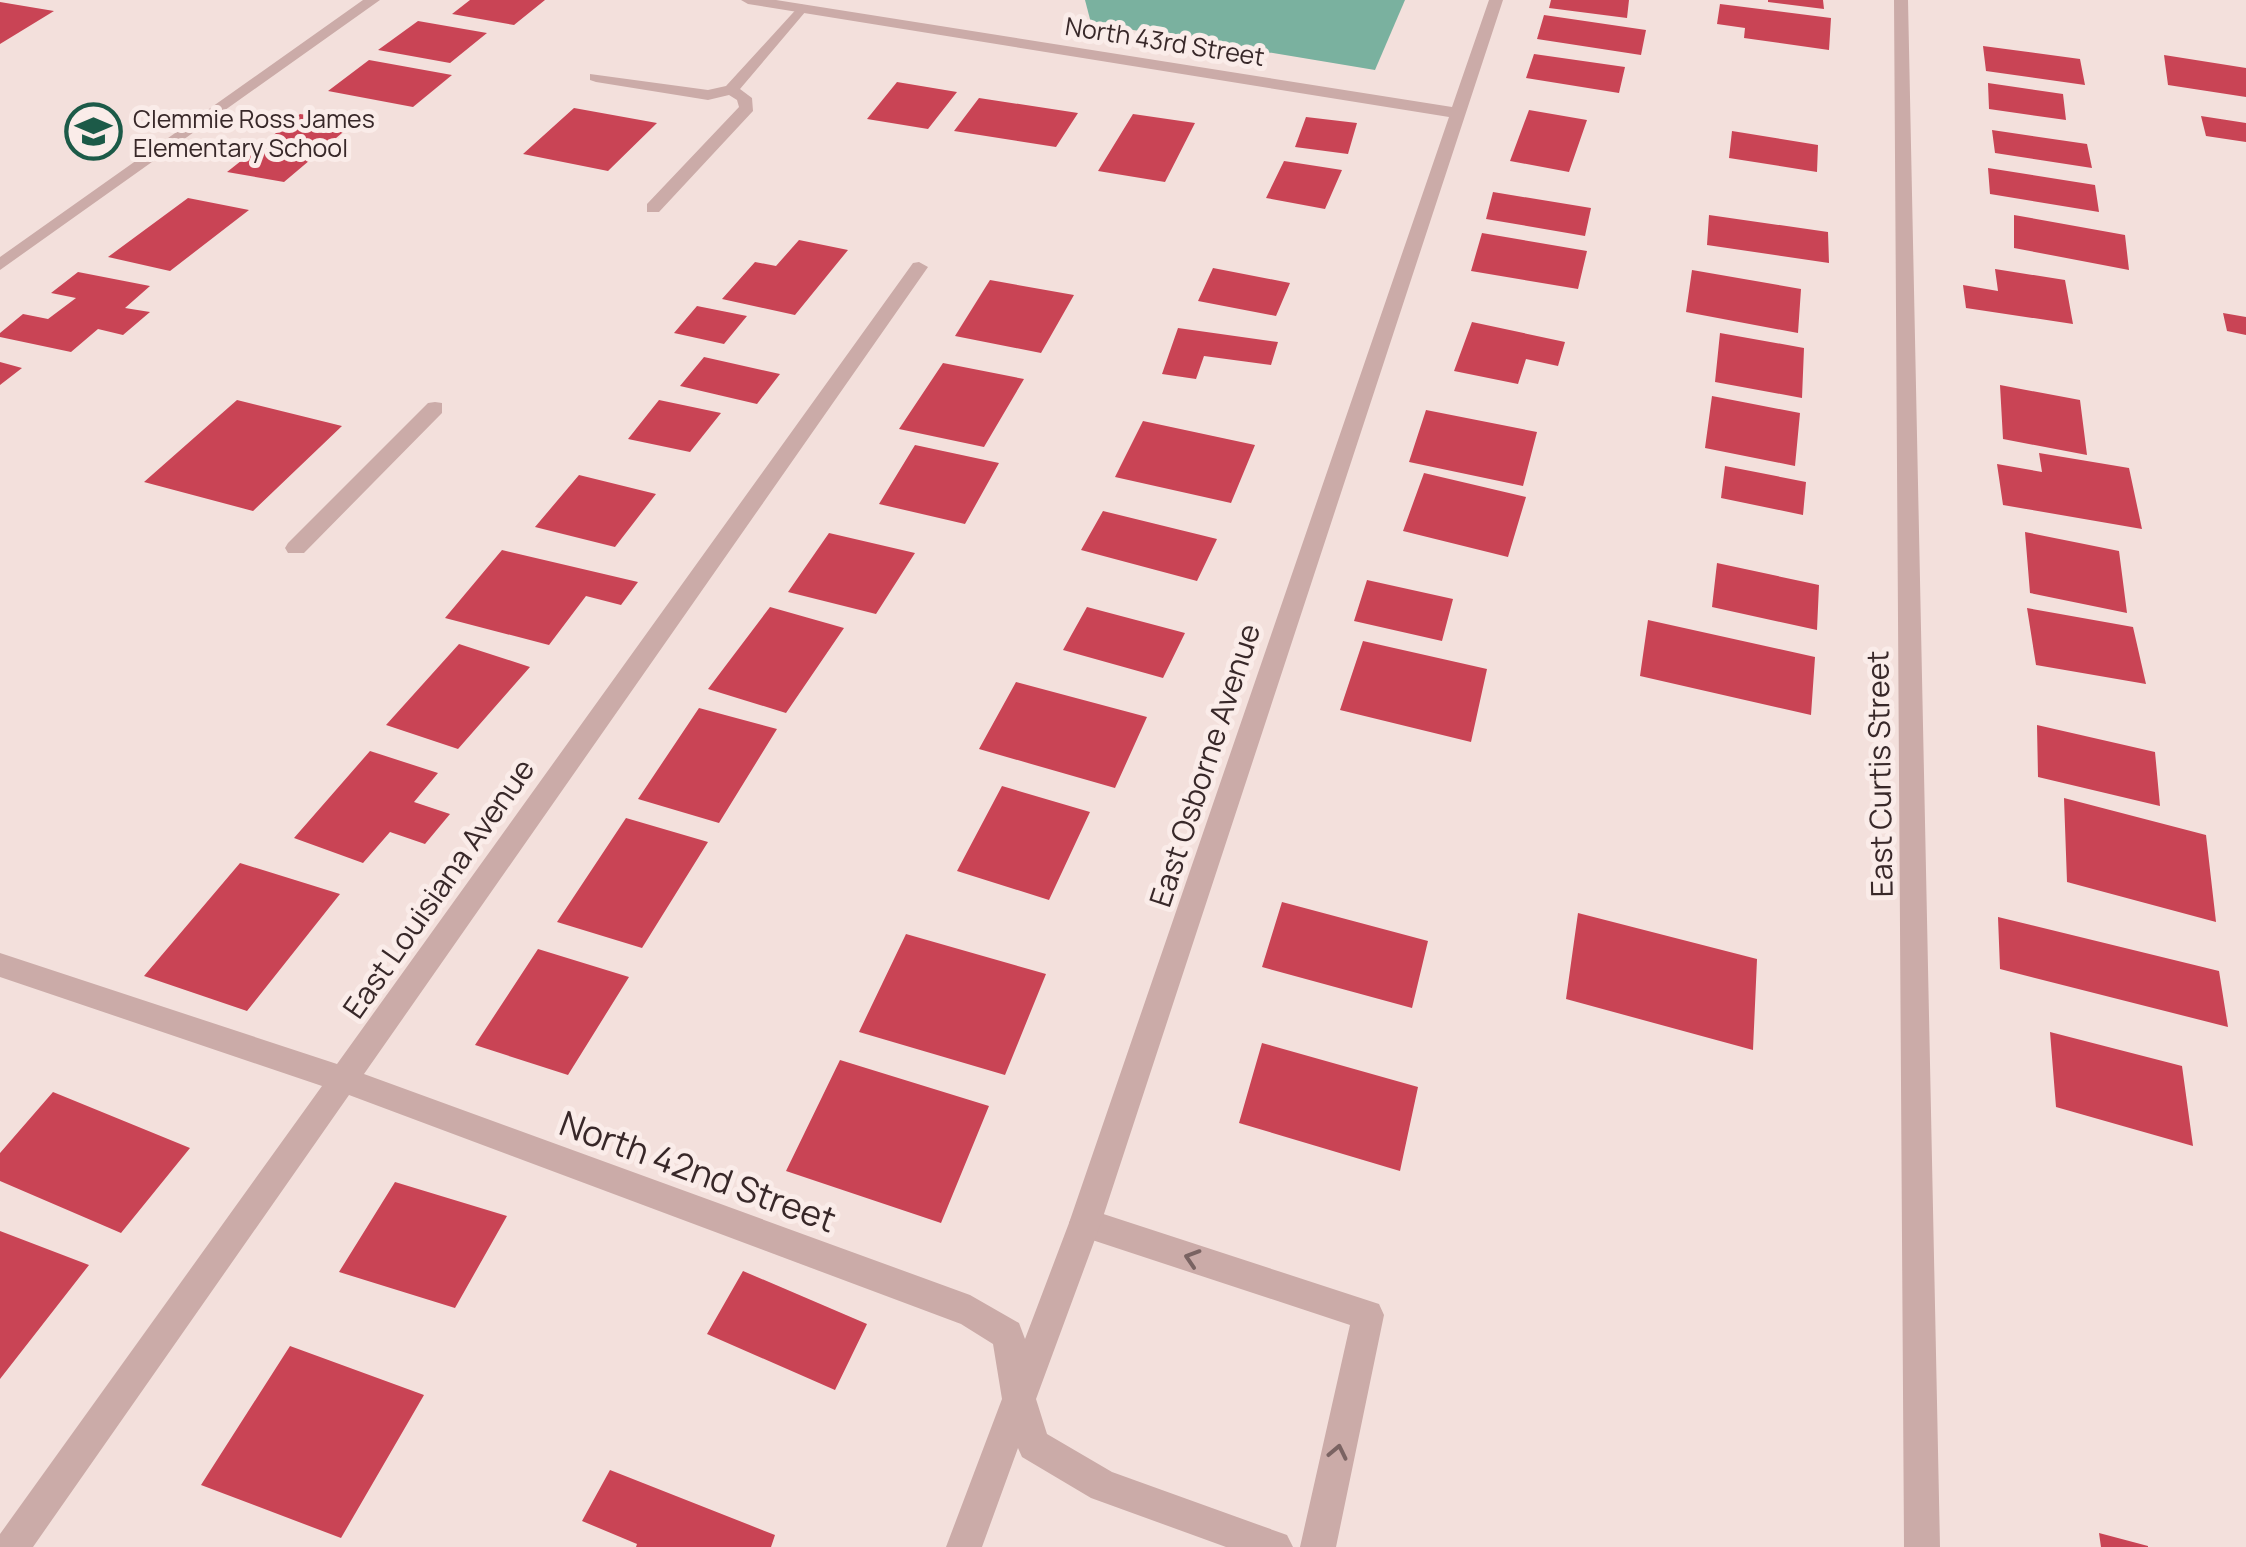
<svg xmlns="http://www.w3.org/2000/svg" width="2246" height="1547" viewBox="0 0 2246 1547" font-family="Manrope,sans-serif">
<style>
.water{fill:#7ab19f}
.building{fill:#c94455}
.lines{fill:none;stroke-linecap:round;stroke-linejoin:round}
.service{fill:#cbaba8;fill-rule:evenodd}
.minor{fill:#cbaba8;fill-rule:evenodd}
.oneway{stroke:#7a6362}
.labels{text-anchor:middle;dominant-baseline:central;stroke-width:10;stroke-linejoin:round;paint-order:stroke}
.far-street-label{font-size:25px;fill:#382829;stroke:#faece9}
.far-poi-label{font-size:25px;fill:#382829;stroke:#faece9;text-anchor:start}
.street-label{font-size:30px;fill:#382829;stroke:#faece9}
.near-street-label{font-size:35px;fill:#382829;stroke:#faece9}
</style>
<rect width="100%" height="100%" fill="#f3e0dc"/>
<!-- water -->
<path class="water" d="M1085,0H1405L1375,70L1091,23Z"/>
<!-- building -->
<path class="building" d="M470,0H545L514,25L452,14Z
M1551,0H1629L1627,18L1549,8Z
M1768,0H1823L1824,9L1768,2Z
M0,2L54,11L0,44Z
M1720,4L1831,18L1829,50L1744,38L1745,28L1717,24Z
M1544,15L1646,30L1641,55L1537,39Z
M418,21L487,33L450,63L378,50Z
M1983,46L2080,59L2085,85L1986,71Z
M1534,54L1625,67L1619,93L1526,78Z
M2164,55L2246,68V97L2168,85Z
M369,60L452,75L413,107L328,91Z
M897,82L957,92L928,129L867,119Z
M1988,83L2063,94L2066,120L1989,109Z
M979,98L1078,113L1056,147L954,131Z
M574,108L657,123L608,171L523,154Z
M1529,110L1587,120L1569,172L1510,161Z
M300,114L355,122L284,182L227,172Z
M1133,114L1195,123L1165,182L1098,171Z
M2201,116L2246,123V142L2206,136Z
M1306,117L1357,123L1348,154L1295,147Z
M1992,130L2087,144L2092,168L1995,153Z
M1732,131L1818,145L1817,172L1729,158Z
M1284,161L1342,170L1325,209L1266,198Z
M1988,168L2095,185L2099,212L1990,194Z
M1493,192L1591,208L1585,236L1486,219Z
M188,198L249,210L170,271L108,257Z
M1709,215L1828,232L1829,263L1707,245Z
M2014,215L2125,235L2129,270L2014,248Z
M1482,233L1587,251L1578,289L1471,271Z
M799,240L848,250L795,315L722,299L755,262L776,266Z
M1213,268L1290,283L1276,316L1198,301Z
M1995,269L2065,280L2073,324L1966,308L1963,285L1998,291Z
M1692,270L1801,289L1798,333L1686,312Z
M78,272L150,286L125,308L150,312L123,335L98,329L71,352L0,337V333L23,314L48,319L76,298L51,293Z
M990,280L1074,295L1041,353L955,336Z
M697,306L747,316L724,344L674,333Z
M2223,313L2246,317V335L2227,331Z
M1472,322L1565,342L1558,366L1526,359L1518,384L1454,371Z
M1178,328L1278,342L1271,365L1204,356L1196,379L1162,374Z
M1720,333L1804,348L1802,398L1715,382Z
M704,357L780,374L757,404L680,386Z
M0,362L22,368L0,385Z
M943,363L1024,379L984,447L899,429Z
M2000,385L2080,400L2087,455L2003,439Z
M1712,396L1800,413L1795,466L1705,448Z
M237,400L342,426L253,511L144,482Z
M659,400L721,413L690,452L628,439Z
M1426,410L1537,432L1523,486L1409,462Z
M1143,421L1255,445L1231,503L1115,477Z
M915,445L999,463L965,524L879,504Z
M2039,453L2129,468L2142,529L2003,505L1997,464L2042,472Z
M1725,466L1806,482L1803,515L1721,498Z
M1424,473L1526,497L1508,557L1403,531Z
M579,475L656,494L615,547L535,527Z
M1103,511L1217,539L1197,581L1081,550Z
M2025,532L2119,551L2127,613L2030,593Z
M829,533L915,553L876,614L788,592Z
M502,550L638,582L621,605L586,596L549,645L445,618Z
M1717,563L1819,585L1817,630L1712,607Z
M1367,580L1453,599L1442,641L1354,621Z
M770,607L844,628L786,713L708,689Z
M1087,607L1185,633L1163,678L1063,650Z
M2027,608L2133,627L2146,684L2036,665Z
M1648,620L1815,657L1811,715L1640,676Z
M1363,641L1487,669L1471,742L1340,710Z
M459,644L530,667L458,749L386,725Z
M1016,682L1147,717L1115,788L979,749Z
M699,708L777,729L719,823L638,799Z
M2037,725L2155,752L2160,806L2038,777Z
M370,751L438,773L414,802L450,814L425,844L390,832L363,863L294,838Z
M1002,786L1090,812L1049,900L957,871Z
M2064,798L2206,835L2216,922L2067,882Z
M626,818L708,842L642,948L557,922Z
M240,863L340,894L247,1011L144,976Z
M1282,902L1428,941L1412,1008L1262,967Z
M1578,913L1757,959L1753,1050L1566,999Z
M1998,917L2219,971L2228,1027L2000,969Z
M906,934L1046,974L1005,1075L859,1032Z
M538,949L629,977L568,1075L475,1045Z
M2050,1032L2182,1066L2193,1146L2056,1107Z
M1262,1043L1418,1087L1400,1171L1239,1123Z
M840,1060L989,1106L941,1223L786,1171Z
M53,1092L190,1148L121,1233L0,1181V1153Z
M395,1182L507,1216L455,1308L339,1272Z
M0,1231L89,1265L0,1379Z
M743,1271L867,1324L835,1390L707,1334Z
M290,1346L424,1395L341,1538L201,1485Z
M610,1470L775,1535L771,1547H636L637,1544L582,1521Z
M2099,1533L2148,1546V1547H2101Z"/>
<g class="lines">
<!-- service -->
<path class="service" d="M801,4L808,8L806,11L740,89L752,98L753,111L659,212H647V204L739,107L737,100L729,95L708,100L596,82L590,80V74L708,90L726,86Z
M435,402L442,403V413L304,553H288L285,548L288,543L428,403Z
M1085,1208L1379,1304L1384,1315L1336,1547H1300L1350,1325L1074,1234L1069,1223L1074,1212Z"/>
<!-- minor -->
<path class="minor" d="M363,0H380L0,270V257Z
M741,0H776L1452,107L1489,0H1503L1101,1223L1036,1399L1047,1434L1112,1472L1287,1535L1293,1547H1226L1091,1498L1022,1457L1018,1448L982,1547H946L1002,1399L993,1344L961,1324L349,1095L33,1547H0V1534L322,1086L0,977V953L337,1064L913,263L919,262L928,267L364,1074L970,1295L1019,1323L1025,1339L1069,1223L1449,117L748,4Z
M1894,0H1908L1940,1547H1904Z"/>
</g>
<!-- one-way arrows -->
<defs><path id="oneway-chevron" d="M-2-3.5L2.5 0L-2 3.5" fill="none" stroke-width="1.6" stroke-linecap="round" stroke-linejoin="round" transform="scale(2.5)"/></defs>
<g class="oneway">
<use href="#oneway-chevron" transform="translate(1192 1258) rotate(-162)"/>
<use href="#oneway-chevron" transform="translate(1338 1452) rotate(-78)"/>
</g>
<!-- icons -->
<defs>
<symbol id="school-ring" viewBox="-11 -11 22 22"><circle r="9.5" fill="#faece9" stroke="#1c5a48" stroke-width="1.5"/><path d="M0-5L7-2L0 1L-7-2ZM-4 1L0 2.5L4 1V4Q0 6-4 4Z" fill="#1c5a48"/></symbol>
</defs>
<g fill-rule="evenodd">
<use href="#school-ring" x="62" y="100" width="63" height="63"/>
</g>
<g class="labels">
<!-- far-street labels -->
<g class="far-street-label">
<text transform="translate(1165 41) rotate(9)">North 43rd Street</text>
</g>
<!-- far-poi labels -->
<g class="far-poi-label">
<text x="133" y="118">Clemmie Ross James<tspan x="133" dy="29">Elementary School</tspan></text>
</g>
<!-- street labels -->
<g class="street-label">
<text transform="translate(1204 765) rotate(-72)">East Osborne Avenue</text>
<text transform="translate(1879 774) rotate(-91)">East Curtis Street</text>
<text transform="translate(438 888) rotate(-55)">East Louisiana Avenue</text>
</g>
<!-- near-street labels -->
<g class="near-street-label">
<text transform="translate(698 1171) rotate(20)">North 42nd Street</text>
</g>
</g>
</svg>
